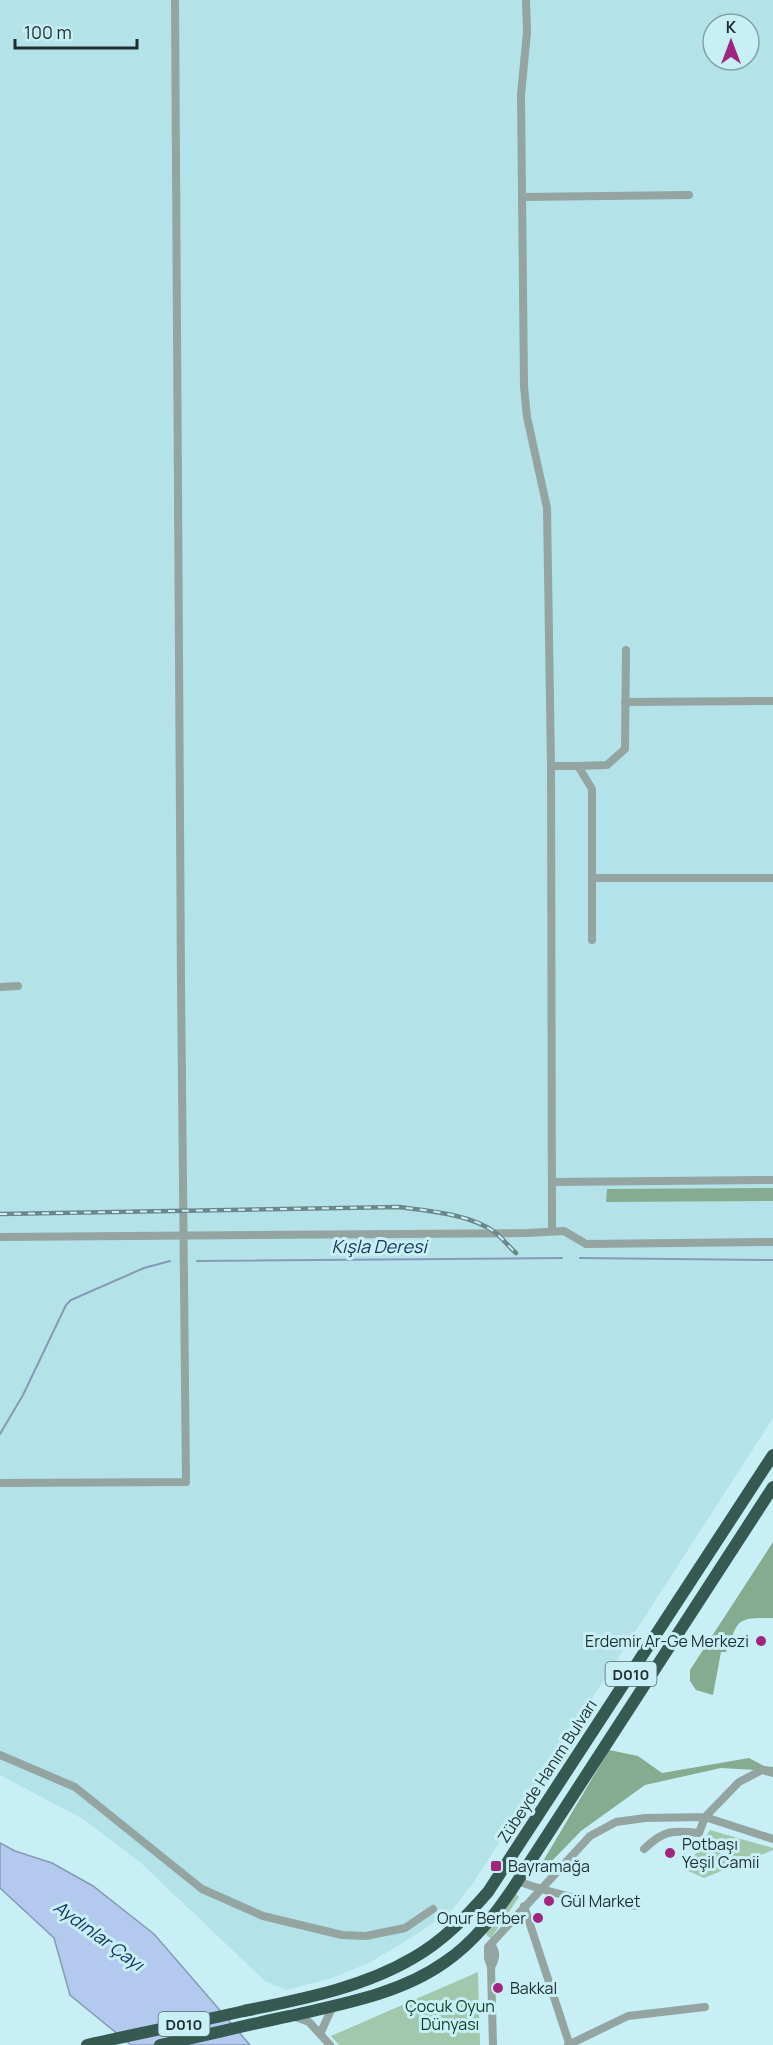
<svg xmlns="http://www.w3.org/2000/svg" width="773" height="2045" viewBox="0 0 773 2045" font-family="Manrope,sans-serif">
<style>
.built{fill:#b3e2e9;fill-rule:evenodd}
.green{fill:#a1c8ac}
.forest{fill:#85ac90}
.water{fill:#b3c9ee;stroke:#879ab5;stroke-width:1.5}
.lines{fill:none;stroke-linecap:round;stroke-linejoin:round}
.stream{stroke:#879ab5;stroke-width:2}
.minor{stroke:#94a4a0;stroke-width:8}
.highway{stroke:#365952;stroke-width:12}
.rail-casing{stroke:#6c878b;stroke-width:4.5}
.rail{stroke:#c7eff5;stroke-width:2;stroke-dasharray:7;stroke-linecap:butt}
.poi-dot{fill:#9f267e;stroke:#c7eff5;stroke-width:2}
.labels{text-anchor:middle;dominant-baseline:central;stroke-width:6;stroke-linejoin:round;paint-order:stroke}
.shield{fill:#c7eff5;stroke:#51686b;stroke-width:1.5}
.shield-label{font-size:15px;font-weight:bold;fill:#1f2e30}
.poi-label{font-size:16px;fill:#1f2e30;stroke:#c7eff5;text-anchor:start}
.street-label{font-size:16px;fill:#1f2e30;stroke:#c7eff5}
.park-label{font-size:16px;fill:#0f3e23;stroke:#c7eff5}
.water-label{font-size:18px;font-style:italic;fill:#17305e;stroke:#c7eff5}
</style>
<rect width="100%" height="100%" fill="#c7eff5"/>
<!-- built -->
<path class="built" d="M0,0H773V1418L473,1883L452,1910L417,1934L369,1963L329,1979L286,1990L265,1981L140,1862L83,1819L0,1775ZM713,24H749V60H713Z"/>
<!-- green -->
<path class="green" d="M710,1830L773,1848V1850L704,1878L686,1870Z
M515,1893L519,1897L491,1938L487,1936L486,1932Z
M478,1972L480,2045H339L331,2036Z"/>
<!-- forest -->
<path class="forest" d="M773,1188V1201L606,1202L607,1189Z
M773,1542V1618C736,1618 739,1618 726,1652H721L713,1695L696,1690L690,1681V1670Z
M609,1750L638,1756L662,1773L749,1758L764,1766L773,1767V1771L721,1768L645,1785L581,1831L546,1867L539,1868Z"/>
<!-- water -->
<path class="water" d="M0,1843L15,1851L52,1863L93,1886L154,1934L250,2045H131L70,1995L54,1938L0,1888Z"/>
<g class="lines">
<!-- stream -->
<path class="stream" d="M580,1258L773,1260
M197,1261L562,1258
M0,1434L23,1395L66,1305L71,1300L144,1268L170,1261"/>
<!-- minor -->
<path class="minor" d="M526,0L527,32L521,95L524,386L527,417L547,508L551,766L552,1231
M523,197L689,195
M625,702L773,701
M551,766H578L592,789V940
M578,766L607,765L625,749L626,650
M593,878H773
M0,987L18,986
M552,1182L773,1180
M0,1237L527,1233L564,1231L586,1244L773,1242
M0,1483L186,1482L181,984L175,0
M0,1755L75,1787L202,1889L263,1916L342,1935L366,1936L405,1928L433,1909
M644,1849C664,1830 672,1830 699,1833L705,1817L739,1782L762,1770L773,1773
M517,1881C556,1895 598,1904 638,1906
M524,1906L569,2043
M491,1944C497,1953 496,1958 491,1967
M293,2016L309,2022L330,2045
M320,2034L332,2008
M493,2045L491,1967L488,1958V1947L590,1836L616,1822L645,1818L705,1817L773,1839
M568,2045L628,2016L705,2007"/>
<!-- highway -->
<path class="highway" d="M87,2045C140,2033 192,2023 244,2011C302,1999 362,1988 413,1958C443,1941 466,1917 488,1892L773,1455
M160,2045C203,2036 246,2025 290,2016C342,2004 400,1994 445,1962C473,1943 494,1916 513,1888L773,1487"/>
<defs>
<path id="rail" d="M0,1214L399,1207C429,1211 471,1214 496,1233C503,1239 509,1247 516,1253"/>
</defs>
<!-- rail casing -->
<use href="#rail" class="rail-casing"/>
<!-- rail -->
<use href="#rail" class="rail"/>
</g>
<!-- markers -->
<g class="poi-dot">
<circle cx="761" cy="1641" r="6"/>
<circle cx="670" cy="1853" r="6"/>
<rect x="490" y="1860" width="12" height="12" rx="3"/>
<circle cx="549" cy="1901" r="6"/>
<circle cx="538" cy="1918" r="6"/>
<circle cx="498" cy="1988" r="6"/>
</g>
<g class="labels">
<!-- shield labels -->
<g class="shield">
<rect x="605.5" y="1662" width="51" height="24" rx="4.5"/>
<rect x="158.5" y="2012" width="51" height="24" rx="4.5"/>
</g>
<g class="shield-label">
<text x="631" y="1674">D010</text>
<text x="184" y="2024">D010</text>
</g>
<!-- poi labels -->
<g class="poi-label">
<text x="749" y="1641" text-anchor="end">Erdemir Ar-Ge Merkezi</text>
<text x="682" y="1844">Potbaşı<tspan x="682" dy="18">Yeşil Camii</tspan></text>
<text x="508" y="1866">Bayramağa</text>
<text x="561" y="1901">Gül Market</text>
<text x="526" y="1918" text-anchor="end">Onur Berber</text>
<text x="510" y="1988">Bakkal</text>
</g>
<!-- street labels -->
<g class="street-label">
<text transform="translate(547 1771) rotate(-57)">Zübeyde Hanım Bulvarı</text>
</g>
<!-- park labels -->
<g class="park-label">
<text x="450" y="2006">Çocuk Oyun<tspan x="450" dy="18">Dünyası</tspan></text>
</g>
<!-- water labels -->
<g class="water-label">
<text x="379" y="1246">Kışla Deresi</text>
<text transform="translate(99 1935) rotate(36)">Aydınlar Çayı</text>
</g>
</g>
<!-- north arrow -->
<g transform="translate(731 42)"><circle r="28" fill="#c7eff5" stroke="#84a2a6" stroke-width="1.5"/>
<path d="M0-4.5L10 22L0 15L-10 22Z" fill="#9f267e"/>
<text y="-9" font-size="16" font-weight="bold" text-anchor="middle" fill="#1f2e30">K</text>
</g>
<!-- scale -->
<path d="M15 39v9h122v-9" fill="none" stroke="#1f2e30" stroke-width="3"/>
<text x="24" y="39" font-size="18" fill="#1f2e30" stroke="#c7eff5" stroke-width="4.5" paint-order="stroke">100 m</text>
</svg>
